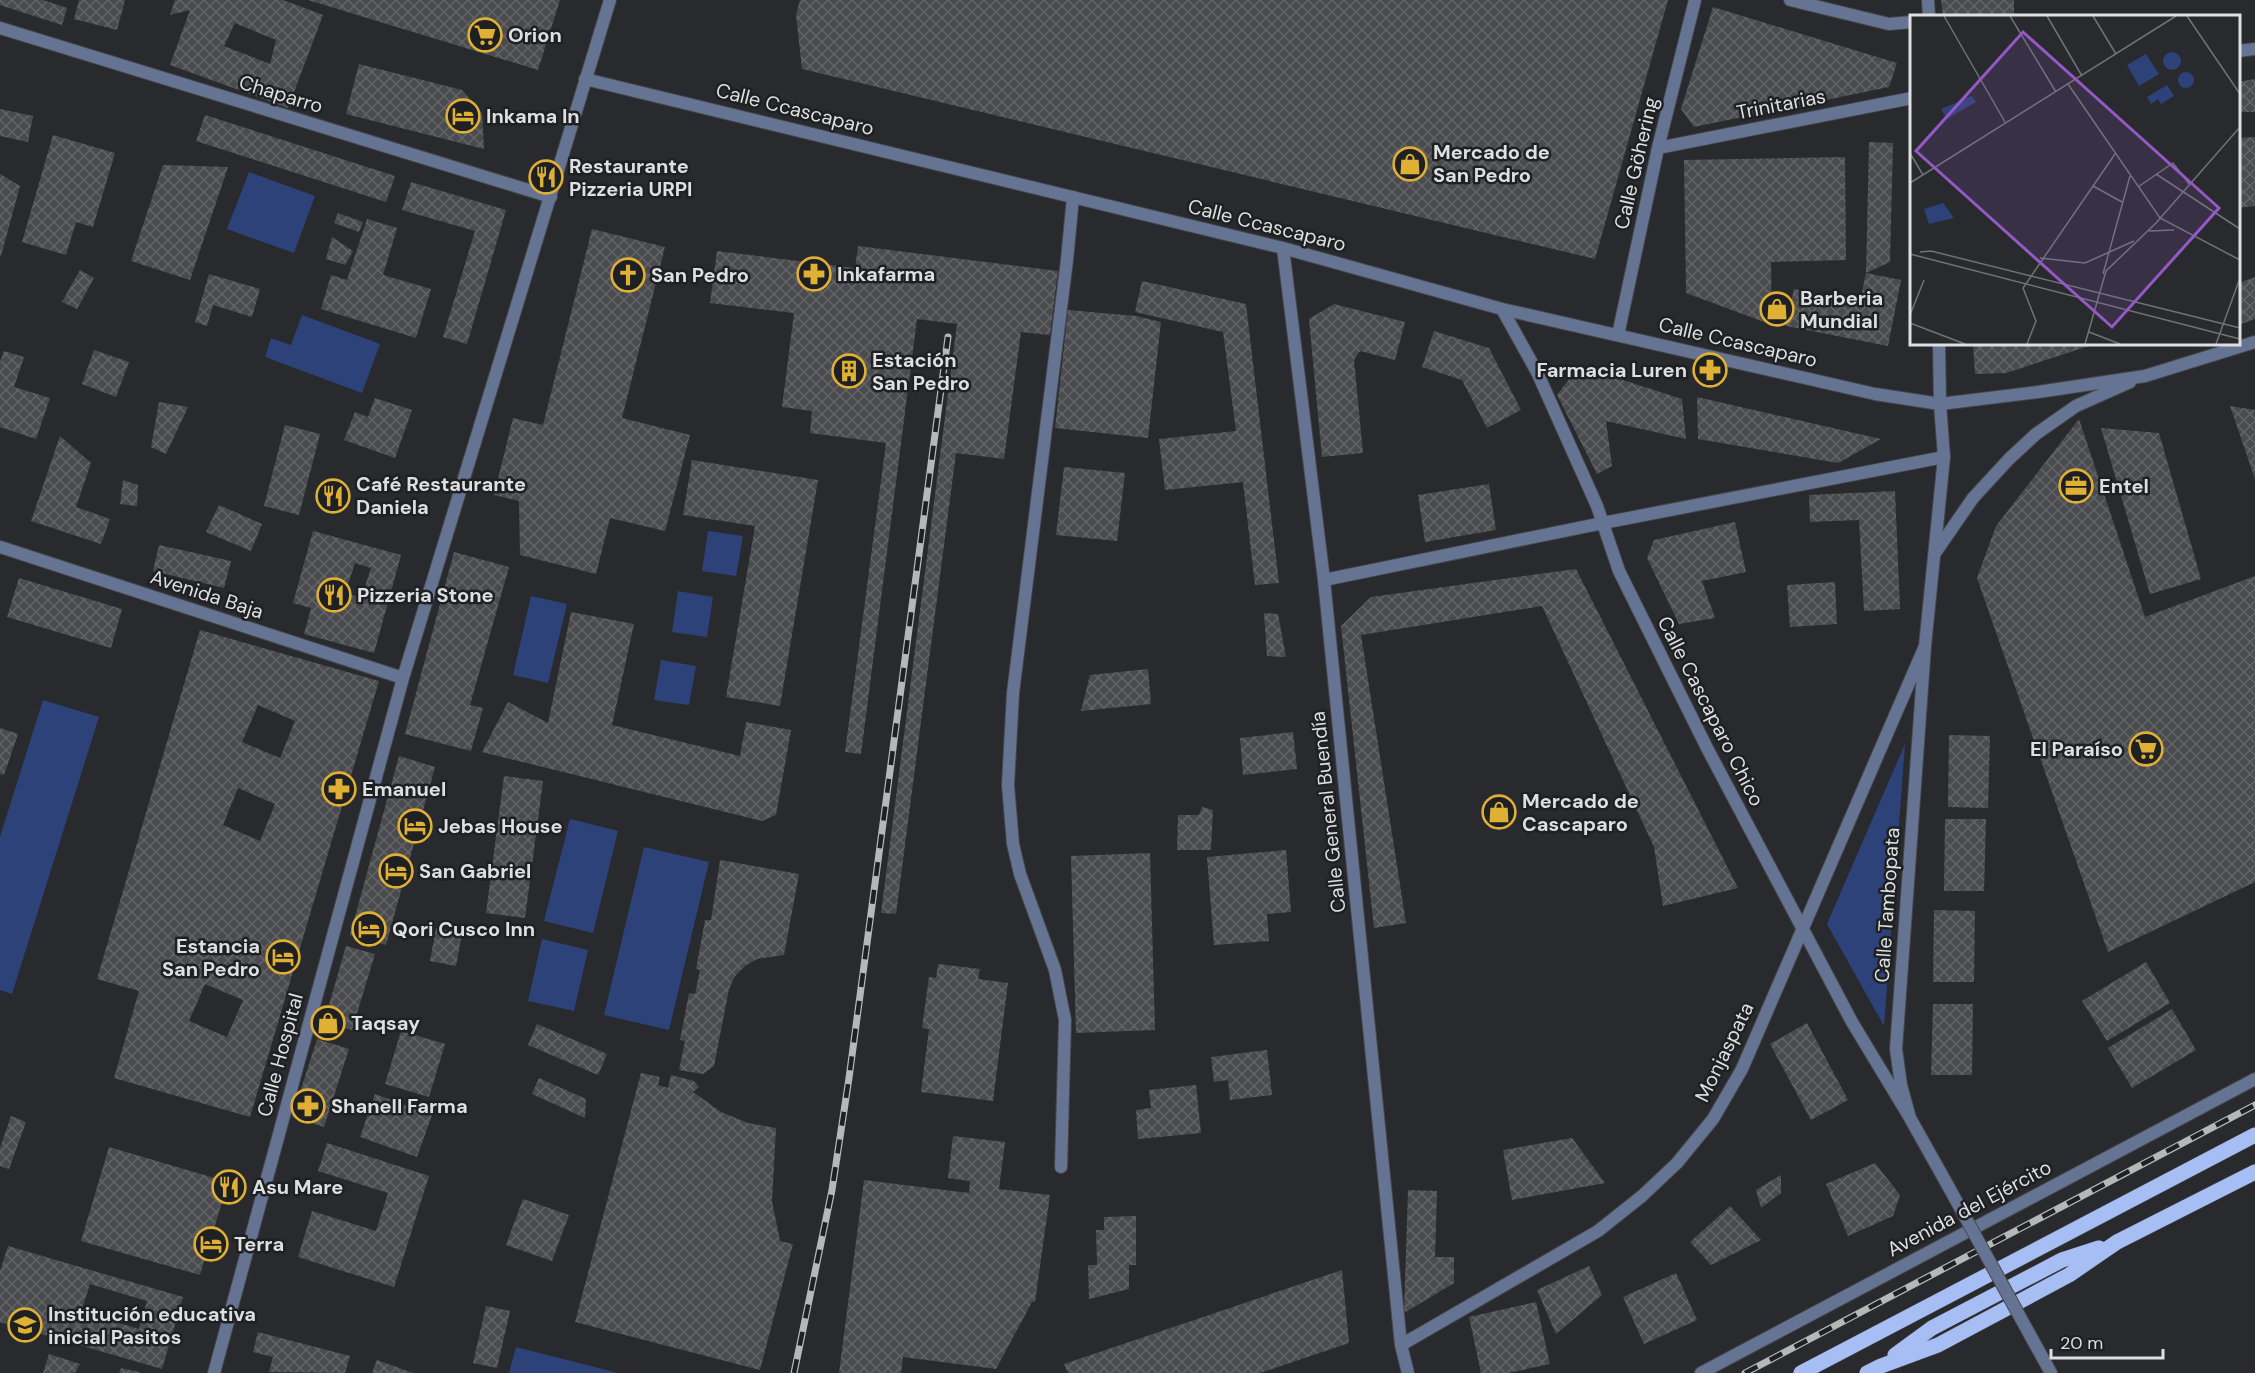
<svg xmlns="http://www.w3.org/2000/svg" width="2255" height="1373" viewBox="0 0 2255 1373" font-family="'DM Sans',sans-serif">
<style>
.grass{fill:#2e427a}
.building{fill:url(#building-cross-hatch);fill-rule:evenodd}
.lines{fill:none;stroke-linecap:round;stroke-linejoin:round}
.lane-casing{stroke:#46474a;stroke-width:14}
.street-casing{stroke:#46474a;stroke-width:14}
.primary-casing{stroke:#46474a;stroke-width:16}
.lane{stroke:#667494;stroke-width:12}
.street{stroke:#667494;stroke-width:12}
.primary{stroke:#a6bef4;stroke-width:15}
.rail-casing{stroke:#b6b7b8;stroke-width:7}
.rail{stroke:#1f2023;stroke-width:4.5;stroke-dasharray:14;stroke-linecap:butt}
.street-bridge-casing{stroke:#46474a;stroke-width:14;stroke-linecap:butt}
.street-bridge{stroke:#667494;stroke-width:12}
.labels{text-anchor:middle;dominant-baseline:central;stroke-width:5;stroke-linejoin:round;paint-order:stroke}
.poi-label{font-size:20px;font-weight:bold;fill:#dedfe0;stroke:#1f2023;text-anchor:start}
.street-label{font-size:20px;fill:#dedfe0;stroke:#1f2023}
.inset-road{fill:none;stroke:#717275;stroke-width:1.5}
.view{fill:#9459c7;fill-opacity:0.15;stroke:#9459c7;stroke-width:3}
.inset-edge{fill:none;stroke:#dedfe0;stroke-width:3}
</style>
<defs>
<pattern id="building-cross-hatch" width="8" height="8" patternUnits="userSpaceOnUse" patternTransform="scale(1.5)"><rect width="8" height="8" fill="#4a4b4e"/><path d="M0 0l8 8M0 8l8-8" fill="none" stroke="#646467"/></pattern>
</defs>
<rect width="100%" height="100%" fill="#292a2d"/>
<!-- grass -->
<path class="grass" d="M249,172L315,196L294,253L227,229Z
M302,315L380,344L362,393L265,357L271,338L291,345Z
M708,531L743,536L736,576L702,571Z
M678,591L713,597L707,637L672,632Z
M531,596L567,604L548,683L513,675Z
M661,660L696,666L689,705L654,700Z
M43,700L99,717L12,994L0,990V837Z
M1905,744L1884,1026L1827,924Z
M570,819L618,831L593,933L544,921Z
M644,847L709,862L669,1030L604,1015Z
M542,939L588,950L574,1011L528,1001Z
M516,1347L618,1373H509Z"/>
<!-- building -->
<path class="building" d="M0,0H43L67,8L62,25L0,5Z
M79,0H125L117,30L74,19Z
M175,0H283L323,15L288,108L170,65L190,10L170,15ZM235,23L276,40L270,64L224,46Z
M308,0H560L538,70Z
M800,0H1668L1595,259L802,69L796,15Z
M1941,0H2014V16H1943Z
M1713,7L1897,63L1889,87L1694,127L1681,109Z
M359,64L462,90L482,113L484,149L346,114Z
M2255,79V112H2238V82Z
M0,109L33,116L28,142L0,136Z
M205,115L395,176L386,202L196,141Z
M53,135L115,153L93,227L76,222L66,255L22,242Z
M2255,137V206L2238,208V138Z
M1869,142L1893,143L1890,262L1866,273Z
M1845,157L1846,260L1771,262L1772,325L1686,293L1684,160Z
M163,165L228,167L190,280L131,261Z
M0,174L20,186L1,256H0Z
M411,182L506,210L467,344L443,337L475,231L402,210Z
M338,213L363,222L359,232L334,223Z
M367,219L397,228L383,275L431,289L416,338L321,309L331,275L347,280Z
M592,229L665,247L622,418L690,435L665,531L610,518L596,574L520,555L519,501L494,495L513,418L543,425Z
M332,237L353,251L345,265L326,259Z
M858,246L1058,271L1050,335L1021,332L1004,459L956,453L896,914L881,913L957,324L917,319L861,754L845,752L886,443L810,433L812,411L782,407L794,313L710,303L717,251L855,268Z
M80,270L94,278L77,309L62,302Z
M1866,273L1901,280L1888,346L1786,326L1794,289L1860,302Z
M209,274L260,289L252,317L213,305L207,326L195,322Z
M2255,277V319L2238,325V283Z
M1142,281L1246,304L1279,583L1255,585L1243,482L1165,490L1159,439L1236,431L1223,332L1135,312Z
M1334,304L1405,322L1395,360L1360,351L1354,360L1363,453L1322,457L1309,319Z
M1068,310L1136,316L1161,322L1148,438L1055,428Z
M1434,331L1489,348L1521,410L1487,428L1462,380L1422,367Z
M1973,344H2095L2006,373L1975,374Z
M94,350L129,362L116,397L82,384Z
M4,351L24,357L14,387L50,398L36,439L0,427V362Z
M1579,366L1682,399L1686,439L1606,421L1612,466L1597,474L1557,395Z
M1697,397L1881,439L1838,463L1698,439Z
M375,398L412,410L395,458L344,440L355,412L368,417Z
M159,402L188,407L166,454L151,447Z
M2230,406L2255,410V479Z
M2079,419L2145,617L2255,576V882L2108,952L1977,578L1996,526Z
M285,425L320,434L299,515L264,506Z
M2101,428L2159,433L2201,579L2150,594Z
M60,436L91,463L76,507L110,519L101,544L31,521Z
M692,460L818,480L780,706L726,697L755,526L683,515Z
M1064,467L1125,473L1117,541L1056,535Z
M123,480L138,485L137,506L120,504Z
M1489,484L1496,530L1425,542L1418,495Z
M1895,491L1900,609L1864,611L1859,520L1810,522L1809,495Z
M219,505L262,524L251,551L206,532Z
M1735,522L1746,572L1702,581L1715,618L1679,624L1647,558L1654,540Z
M313,531L401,555L374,653L304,634L311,608L293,603ZM355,563L371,568L361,598L345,593Z
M159,545L231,561L224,588L153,571Z
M454,552L509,567L470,705L483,708L471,751L405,734Z
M1576,569L1738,888L1663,906L1654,847L1542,606L1361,635L1406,923L1374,928L1341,626L1371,597Z
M19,578L122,609L111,648L7,617Z
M1835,582L1837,624L1790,627L1787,585Z
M571,612L634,624L612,725L740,756L746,722L791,730L776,815L762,821L482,752L508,702L548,723Z
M1264,613L1278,614L1286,657L1267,656Z
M200,630L379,681L250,1117L114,1078L139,991L97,979ZM258,705L295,721L280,758L242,742ZM238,788L275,804L260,841L223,825ZM205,984L243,1000L227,1037L189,1021Z
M1148,669L1151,704L1081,711L1090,675Z
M0,728L18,734L4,775L0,774Z
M1293,732L1297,769L1243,775L1240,738Z
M1949,735L1990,736L1988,808L1948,807Z
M399,756L435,767L386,945L350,935Z
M504,776L543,781L525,918L486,913Z
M1202,807L1213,810L1211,850H1177L1178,815H1199Z
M1945,819H1986L1984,891H1944Z
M1286,850L1291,912L1267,914L1269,941L1214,945L1207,857Z
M1150,853L1155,1030L1076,1033L1071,856Z
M720,860L799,874L784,955L757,959L745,966L735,976L729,989L714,1066L703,1074L679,1070L685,1041L680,1040L689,993L695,994L700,970L696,969L705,920H711Z
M1934,910L1975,911L1974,982H1933Z
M436,928L462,933L456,966L430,961Z
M346,946L375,954L352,1030L324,1022Z
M2146,962L2170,1003L2107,1041L2082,1001Z
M938,964L980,969L978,979L1008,983L993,1101L921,1092L929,1029L922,1028L929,977L936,978Z
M1933,1004H1973L1972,1075H1931Z
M2172,1009L2196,1050L2132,1088L2108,1048Z
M1807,1023L1848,1100L1811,1120L1770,1044Z
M537,1024L607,1054L598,1075L528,1045Z
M401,1031L445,1044L429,1097L385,1084Z
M317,1039L349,1049L324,1127L292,1117Z
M1267,1050L1272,1095L1230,1100L1228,1080L1214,1082L1211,1057Z
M641,1073L660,1077L658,1085L668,1088L671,1075L694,1081L699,1087L693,1092L721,1112L748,1123L776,1128L772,1201L780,1241L793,1244L760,1370L575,1322Z
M539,1078L586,1099L585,1118L532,1094Z
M1196,1085L1201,1133L1138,1139L1136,1110L1151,1108L1149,1090Z
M375,1094L432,1115L417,1157L360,1137Z
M11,1116L26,1122L9,1169L0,1166V1148Z
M953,1136L1005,1142L999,1189L1050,1195L1035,1302H1032L996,1369L903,1357L901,1373H839L864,1180L969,1193L970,1181L948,1178Z
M1572,1138L1605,1183L1512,1200L1503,1150Z
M327,1143L429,1176L394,1287L298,1257L312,1211L376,1231L388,1193L318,1171Z
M109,1147L228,1182L200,1275L81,1241Z
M1875,1163L1900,1195L1893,1216L1848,1236L1826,1184Z
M1781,1175V1193L1761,1208L1756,1190Z
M1408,1190L1437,1191L1435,1257H1454V1283L1404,1313Z
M523,1199L569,1215L552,1261L506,1245Z
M1730,1206L1761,1240L1711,1265L1690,1242Z
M1136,1216V1265H1129V1289L1089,1299L1088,1265H1097L1096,1230H1104V1217Z
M8,1246L183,1297L162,1369L0,1322V1271ZM90,1284L147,1301L139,1329L81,1312Z
M1589,1266L1602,1295L1556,1334L1537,1290Z
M1342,1270L1349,1343L1260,1373H1068L1064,1364Z
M1676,1273L1697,1320L1644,1344L1623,1297Z
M1536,1302L1550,1364L1508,1373H1481L1469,1317Z
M486,1306L510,1311L497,1368L473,1363Z
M258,1332L350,1356L345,1373L269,1372L273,1357L253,1352Z
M49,1354L80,1364L75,1373H43Z
M377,1360L413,1373H372Z
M121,1368L139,1372V1373H119Z"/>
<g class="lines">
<defs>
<path id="lane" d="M1603,523L1944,457
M1061,1167L1065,1020L1055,970L1020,874L1013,844L1008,785L1013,693L1067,260L1073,197"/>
<path id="street" d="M1790,0L1889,24L1912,22
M1928,0L1929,16
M0,28L551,197
M2238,51L2255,49
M585,79L1283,248L1502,309L1875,394L1940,404L2038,392L2145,376L2255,342
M1658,148L1912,98
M1283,248L1324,580L1401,1345L1408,1373
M1502,309L1537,372L1597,506L1619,571L1707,748L1852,1022L1910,1118
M1618,335L1658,148L1695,0
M1939,344L1940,404L1944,457L1925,646L1896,1049L1901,1085L1910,1118L1947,1184
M0,547L403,678
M1935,553L1973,498L2009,459L2036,434L2076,406L2130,382
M1324,580L1603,523
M2030,1335L2051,1373
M1401,1345L1598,1231L1642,1196L1677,1163L1713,1119L1742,1069L1925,646
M214,1373L403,678L610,0
M1701,1373L2255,1079"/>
<path id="primary" d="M1895,1355L1932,1328L2062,1260L2099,1248
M1801,1373L2255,1135
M1867,1373L1881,1366L1938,1345L2069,1275L2117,1242L2255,1172"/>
</defs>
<!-- lane casing -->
<use href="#lane" class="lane-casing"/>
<!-- street casing -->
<use href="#street" class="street-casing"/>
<!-- primary casing -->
<use href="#primary" class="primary-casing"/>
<!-- lane -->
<use href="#lane" class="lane"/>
<!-- street -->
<use href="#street" class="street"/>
<!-- primary -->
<use href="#primary" class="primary"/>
<defs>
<path id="rail" d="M794,1373L832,1190L849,1078L948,337
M1745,1373L2255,1105"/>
</defs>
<!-- rail casing -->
<use href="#rail" class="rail-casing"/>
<!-- rail -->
<use href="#rail" class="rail"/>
<defs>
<path id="street-bridge" d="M1947,1184L2030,1335"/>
</defs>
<!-- street-bridge casing -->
<use href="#street-bridge" class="street-bridge-casing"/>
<!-- street-bridge -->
<use href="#street-bridge" class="street-bridge"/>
</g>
<!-- icons -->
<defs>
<symbol id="supermarket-ring" viewBox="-11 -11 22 22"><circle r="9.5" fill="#1f2023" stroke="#dfb034" stroke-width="1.5"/><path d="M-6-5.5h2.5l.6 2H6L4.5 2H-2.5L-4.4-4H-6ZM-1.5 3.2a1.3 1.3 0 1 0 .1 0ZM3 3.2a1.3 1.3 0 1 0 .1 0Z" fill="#dfb034"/></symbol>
<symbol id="hotel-ring" viewBox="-11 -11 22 22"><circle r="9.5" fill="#1f2023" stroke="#dfb034" stroke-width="1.5"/><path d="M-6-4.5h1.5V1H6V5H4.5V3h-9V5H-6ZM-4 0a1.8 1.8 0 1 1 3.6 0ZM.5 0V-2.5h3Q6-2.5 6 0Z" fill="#dfb034"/></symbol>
<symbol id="shop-ring" viewBox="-11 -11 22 22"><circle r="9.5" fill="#1f2023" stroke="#dfb034" stroke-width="1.5"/><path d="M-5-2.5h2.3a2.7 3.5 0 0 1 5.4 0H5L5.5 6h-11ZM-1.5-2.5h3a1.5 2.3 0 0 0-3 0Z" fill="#dfb034"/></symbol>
<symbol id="restaurant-ring" viewBox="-11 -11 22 22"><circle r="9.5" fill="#1f2023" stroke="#dfb034" stroke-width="1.5"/><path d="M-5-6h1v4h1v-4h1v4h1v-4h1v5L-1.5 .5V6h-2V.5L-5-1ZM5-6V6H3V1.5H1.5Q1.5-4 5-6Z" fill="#dfb034"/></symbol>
<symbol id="pharmacy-ring" viewBox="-11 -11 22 22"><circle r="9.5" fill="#1f2023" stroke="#dfb034" stroke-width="1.5"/><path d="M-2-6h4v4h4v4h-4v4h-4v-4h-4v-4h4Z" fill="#dfb034"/></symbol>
<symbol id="church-ring" viewBox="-11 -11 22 22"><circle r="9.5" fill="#1f2023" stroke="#dfb034" stroke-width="1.5"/><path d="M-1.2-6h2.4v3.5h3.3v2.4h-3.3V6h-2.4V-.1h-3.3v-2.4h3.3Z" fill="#dfb034"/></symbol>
<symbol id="building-ring" viewBox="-11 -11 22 22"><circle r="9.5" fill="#1f2023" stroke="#dfb034" stroke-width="1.5"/><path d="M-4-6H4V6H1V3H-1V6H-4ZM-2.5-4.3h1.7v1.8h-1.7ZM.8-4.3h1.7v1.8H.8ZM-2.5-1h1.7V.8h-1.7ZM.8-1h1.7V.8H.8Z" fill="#dfb034"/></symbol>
<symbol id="office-ring" viewBox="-11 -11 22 22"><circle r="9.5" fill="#1f2023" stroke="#dfb034" stroke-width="1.5"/><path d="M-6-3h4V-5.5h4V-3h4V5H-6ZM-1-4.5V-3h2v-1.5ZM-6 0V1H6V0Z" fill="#dfb034"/></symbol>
<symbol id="school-ring" viewBox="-11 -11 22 22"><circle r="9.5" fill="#1f2023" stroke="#dfb034" stroke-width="1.5"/><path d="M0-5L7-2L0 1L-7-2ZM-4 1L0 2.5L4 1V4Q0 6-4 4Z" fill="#dfb034"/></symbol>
</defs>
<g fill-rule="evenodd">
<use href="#supermarket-ring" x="466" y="16" width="38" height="38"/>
<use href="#hotel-ring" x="444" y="97" width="38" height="38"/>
<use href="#shop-ring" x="1391" y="145" width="38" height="38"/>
<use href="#restaurant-ring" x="527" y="158" width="38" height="38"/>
<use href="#pharmacy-ring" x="795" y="255" width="38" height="38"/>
<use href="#church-ring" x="609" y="256" width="38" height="38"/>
<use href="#shop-ring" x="1758" y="290" width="38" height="38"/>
<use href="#pharmacy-ring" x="1691" y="351" width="38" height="38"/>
<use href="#building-ring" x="830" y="352" width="38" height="38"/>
<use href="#office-ring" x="2057" y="467" width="38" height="38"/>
<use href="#restaurant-ring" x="314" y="477" width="38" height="38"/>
<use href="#restaurant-ring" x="315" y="576" width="38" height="38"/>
<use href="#supermarket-ring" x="2127" y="730" width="38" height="38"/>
<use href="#pharmacy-ring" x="320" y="770" width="38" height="38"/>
<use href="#shop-ring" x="1480" y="793" width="38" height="38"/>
<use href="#hotel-ring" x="396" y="807" width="38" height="38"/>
<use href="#hotel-ring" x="377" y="852" width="38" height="38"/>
<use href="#hotel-ring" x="350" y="910" width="38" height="38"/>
<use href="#hotel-ring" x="264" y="938" width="38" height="38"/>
<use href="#shop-ring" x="309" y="1004" width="38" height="38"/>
<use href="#pharmacy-ring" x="289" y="1087" width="38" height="38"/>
<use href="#restaurant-ring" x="210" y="1168" width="38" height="38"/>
<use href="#hotel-ring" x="192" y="1225" width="38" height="38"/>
<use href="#school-ring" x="6" y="1306" width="38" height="38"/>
</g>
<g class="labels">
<!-- poi labels -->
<g class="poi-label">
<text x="508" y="35">Orion</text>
<text x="486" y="116">Inkama In</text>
<text x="1433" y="152">Mercado de<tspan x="1433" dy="23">San Pedro</tspan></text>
<text x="569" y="166">Restaurante<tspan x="569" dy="23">Pizzeria URPI</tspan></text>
<text x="837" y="274">Inkafarma</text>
<text x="651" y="275">San Pedro</text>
<text x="1800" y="298">Barberia<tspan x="1800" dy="23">Mundial</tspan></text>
<text x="872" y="360">Estación<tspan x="872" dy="23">San Pedro</tspan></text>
<text x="1687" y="370" text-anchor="end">Farmacia Luren</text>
<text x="356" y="484">Café Restaurante<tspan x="356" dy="23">Daniela</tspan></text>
<text x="2099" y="486">Entel</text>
<text x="357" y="595">Pizzeria Stone</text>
<text x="2123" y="749" text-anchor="end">El Paraíso</text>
<text x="362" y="789">Emanuel</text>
<text x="1522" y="801">Mercado de<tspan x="1522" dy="23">Cascaparo</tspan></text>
<text x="438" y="826">Jebas House</text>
<text x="419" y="871">San Gabriel</text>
<text x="392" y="929">Qori Cusco Inn</text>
<text x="260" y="946" text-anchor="end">Estancia<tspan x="260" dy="23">San Pedro</tspan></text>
<text x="351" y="1023">Taqsay</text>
<text x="331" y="1106">Shanell Farma</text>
<text x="252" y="1187">Asu Mare</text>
<text x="234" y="1244">Terra</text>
<text x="48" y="1314">Institución educativa<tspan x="48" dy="23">inicial Pasitos</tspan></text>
</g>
<!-- street labels -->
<g class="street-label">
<text transform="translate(281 94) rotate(17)">Chaparro</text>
<text transform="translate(1781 104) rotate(-11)">Trinitarias</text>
<text transform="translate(795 109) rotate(14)">Calle Ccascaparo</text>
<text transform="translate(1636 163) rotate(-77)">Calle Göhering</text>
<text transform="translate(1267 225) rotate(14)">Calle Ccascaparo</text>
<text transform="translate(1738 342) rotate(13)">Calle Ccascaparo</text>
<text transform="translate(207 594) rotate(18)">Avenida Baja</text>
<text transform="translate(1711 711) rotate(63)">Calle Cascaparo Chico</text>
<text transform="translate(1328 812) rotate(-96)">Calle General Buendía</text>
<text transform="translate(1887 905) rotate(-86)">Calle Tambopata</text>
<text transform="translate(1724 1052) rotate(-64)">Monjaspata</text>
<text transform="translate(280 1055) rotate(-75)">Calle Hospital</text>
<text transform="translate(1969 1208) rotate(-28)">Avenida del Ejército</text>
</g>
</g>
<!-- overview -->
<g transform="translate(1910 15)">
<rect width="330" height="330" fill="#292a2d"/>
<path d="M253 46a9 9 0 1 1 18 0a9 9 0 1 1-18 0ZM236,39L249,59L229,71L217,50ZM268 65a8 8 0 1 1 16 0a8 8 0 1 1-16 0ZM257,70L264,81L251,89L248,84L241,89L237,82ZM62,81L66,87L37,104L31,94ZM33,188L44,203L19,209L14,194Z" fill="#2e427a"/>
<path class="inset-road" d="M34,1L95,107M100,1L146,77M137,1L172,61M183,1L206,39M277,1L330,79M158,69L250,203L330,245M0,138L13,160M246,159L330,214M0,168L266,1M183,171L212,187M228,172L263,148L279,169M239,216L264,215M10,237L21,236L330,313M0,239L330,324M130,243L175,248L224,226M193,259L220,161M0,300L14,265M0,308L55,329M179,317L210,329M117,329L126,306L113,273L205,139M175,329L196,256L246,208L330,112M306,329L330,263"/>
<path class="view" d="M113,17L309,193L202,312L6,136Z"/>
<rect width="330" height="330" class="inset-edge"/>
</g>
<!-- scale -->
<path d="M2051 1349v9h112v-9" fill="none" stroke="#dedfe0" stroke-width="3"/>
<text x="2060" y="1349" font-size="18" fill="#dedfe0" stroke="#1f2023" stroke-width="4.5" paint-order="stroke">20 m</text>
</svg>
